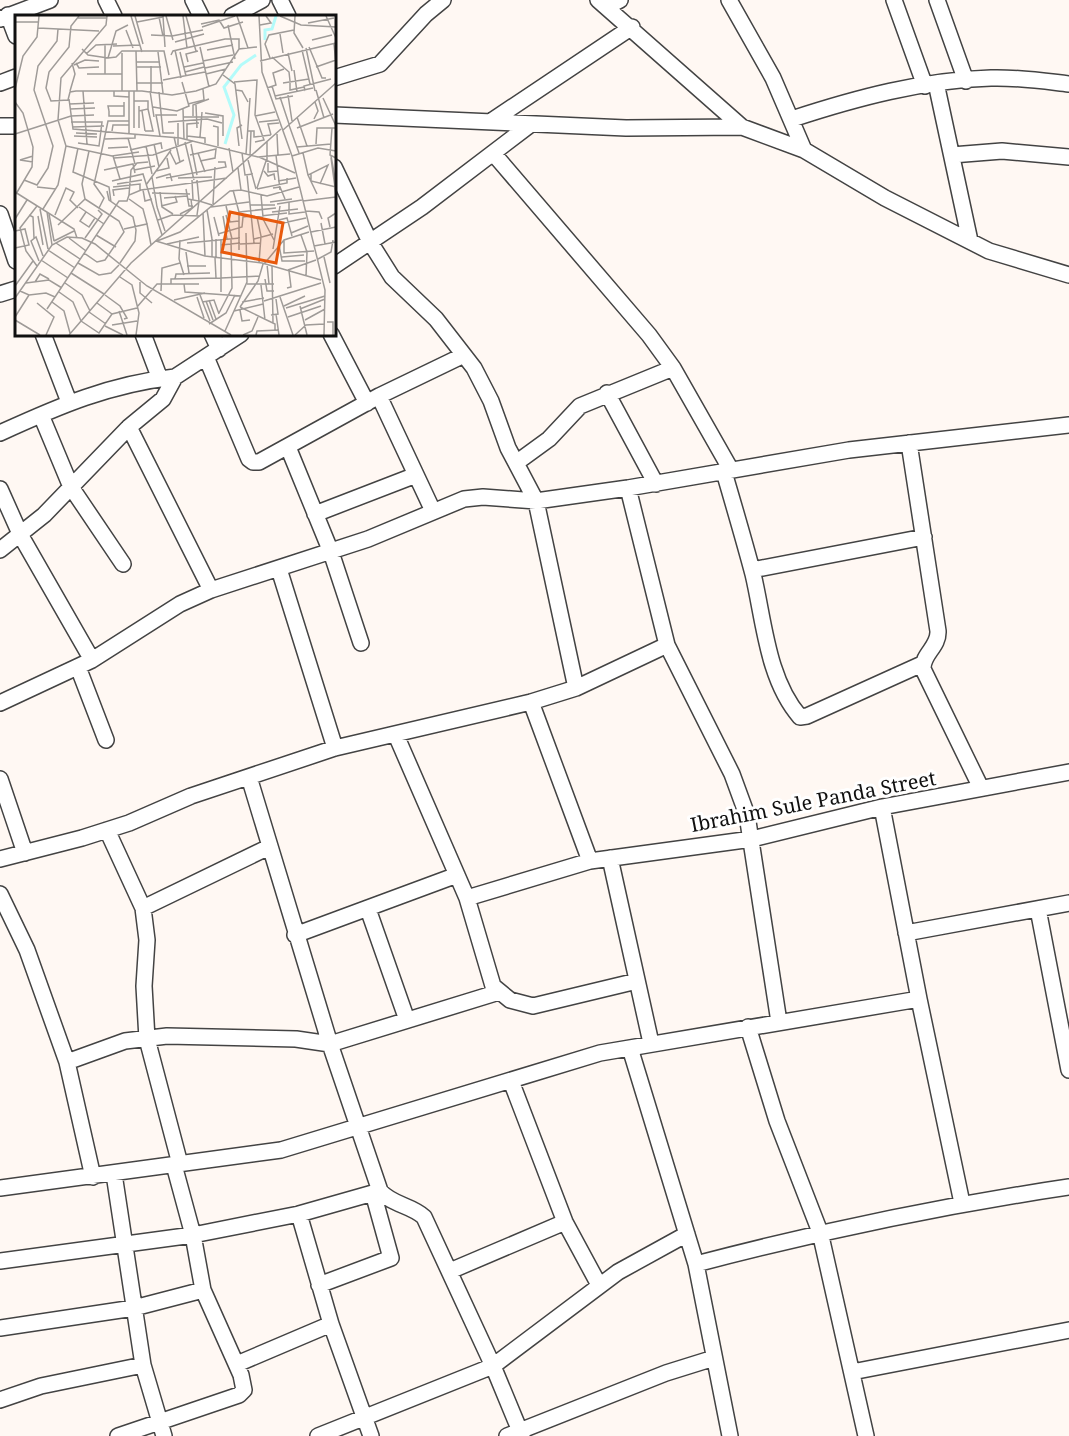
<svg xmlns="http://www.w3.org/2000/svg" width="1069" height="1436" viewBox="0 0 1069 1436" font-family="'Noto Serif',serif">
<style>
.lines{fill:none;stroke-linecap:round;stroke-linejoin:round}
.minor-casing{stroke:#434343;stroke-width:18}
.minor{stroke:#fff;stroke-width:15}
.labels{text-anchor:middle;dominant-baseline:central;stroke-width:6;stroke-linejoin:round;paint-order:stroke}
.street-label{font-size:20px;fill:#101010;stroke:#fff}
.inset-river{fill:none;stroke:#b3fbfa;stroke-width:3}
.inset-road{fill:none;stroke:#9f9b98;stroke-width:1.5}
.view{fill:#e8590c;fill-opacity:0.15;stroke:#e8590c;stroke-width:3}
.inset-edge{fill:none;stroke:#101010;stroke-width:3}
</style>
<rect width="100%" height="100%" fill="#fff8f3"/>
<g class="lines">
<defs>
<path id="minor" d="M106,0L114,16
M193,0L201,16
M280,0L288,16
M598,0L742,127L804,150L885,198L989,251L1069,275
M729,0L773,78L804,150
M894,0L925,86
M937,0L966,81
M607,7L620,0
M8,15L16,36
M232,16L262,0
M0,19L50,0
M334,78L380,64L426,14L443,0
M0,83L16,77
M936,83L970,241
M334,115L626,128L742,127
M792,119C856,98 923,80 991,78C1016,77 1043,81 1069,84
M493,120L632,27
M0,126H16
M493,153L649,335L673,368L731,470
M952,155L1002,151L1069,157
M334,167L370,242L392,277L436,319L474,368L491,401L508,448L536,501L576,688
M0,214L16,261
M334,266L422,207L531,124
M0,294L16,289
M43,334L69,402
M143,334L160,379
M212,334L219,349
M331,334L367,403
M206,357L249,459L253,462H259L379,396L464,355
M607,393L656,484
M379,396L433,511
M41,415L71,487L123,564
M129,427L211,590
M0,433C59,406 110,384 175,377
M909,443L938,631C939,647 922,654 923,669L981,788
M288,447L331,552L361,643
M516,463L549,439L580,406L673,368
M724,472C734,506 744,540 753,574C764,620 767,679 800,717L807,716L922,664
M628,488L667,645L732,774L747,815L779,1022
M0,489L21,536L92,660
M315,514L416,475
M0,550L44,515L129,427L163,399L175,377L241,334
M279,569L335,748
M752,570L924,537
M78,667L106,740
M531,702L590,861
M0,703L92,660L180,604L211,590L368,539L464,499L483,497L536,501L628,488L849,450L1069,425
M396,735L467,898L493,986L510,1000L533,1006L637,981
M249,777L330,1044L499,992
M0,779L25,853
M882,807L919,999L962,1203
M107,830L143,908L147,940L144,986L147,1039L180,1164
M610,858L651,1043
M0,859L82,838L129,823L191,796L335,748L531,702L576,688L667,645
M0,894L27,950L67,1062L125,1041L167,1036L296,1039L330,1044L380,1191C392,1205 411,1205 424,1217L493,1366L522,1436
M467,898L590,861L752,839L882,807L1069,772
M143,908L269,847
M368,909L407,1020
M1038,909L1069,1070
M906,933L1069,903
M295,935L457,875
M748,1027L777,1121L820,1232L866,1436
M630,1048L696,1264L730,1436
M67,1062L93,1177
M511,1081L565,1222L599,1285
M114,1174L143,1365L164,1436
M0,1188L281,1150L600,1053L919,999
M299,1214L331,1324L371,1436
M0,1261L193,1235L299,1214L380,1191
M696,1264C822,1231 940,1206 1069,1187
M450,1271L565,1222
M319,1285L391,1258L373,1193
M0,1328L134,1308L203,1290
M237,1364L331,1324
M852,1372L1069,1330
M0,1400L41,1386L143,1365
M118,1436L239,1395L244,1390L241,1375L203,1290L193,1235L174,1165
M318,1436L493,1366L618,1272L687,1234
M507,1436L666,1373L714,1358"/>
</defs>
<!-- minor casing -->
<use href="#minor" class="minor-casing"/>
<!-- minor -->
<use href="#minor" class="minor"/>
</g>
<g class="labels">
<!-- street labels -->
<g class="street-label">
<text transform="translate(813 801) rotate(-11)">Ibrahim Sule Panda Street</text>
</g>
</g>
<!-- overview -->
<g transform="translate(15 15)">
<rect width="321" height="321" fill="#fff8f3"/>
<path class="inset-river" d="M250,25V15L257,14L261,1M210,129L219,100L209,72L226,50L241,40"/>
<path class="inset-road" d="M64,1L56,11L54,32L34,57L31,73L36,86L53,85L55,77L61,76H127L157,80L181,76L201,69L224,34L242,32M116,1L127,37M120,1L128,29M148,1L150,32M151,1L158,25M168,1L172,33M171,1L181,36M222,1L233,33M244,1L247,57L277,141L310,275L309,320M265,1L286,10L321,12M280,1L279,18L288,33M311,1L321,23M144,2L148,21M63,3H92M0,7H23M122,7L148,2M293,8L319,3M186,9L204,5L209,13L228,7M213,10L220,44M245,10L256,8L251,1M187,12L220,1M23,13L84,16M111,15L118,33M265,19L268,38M136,20L157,21M157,21L188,15M297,25L317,20M160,27L189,19M319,29L321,49M98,31L125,30M185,32L194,72M294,32L307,63H311M291,33L300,76M67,34L73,40L93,43L101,42L107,36H149L154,60M160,35L166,63M192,35L218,30M287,35L295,69M121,36L122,76M143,37L148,78M165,37L171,61M107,38V76M273,38L277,56M71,39L81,30L102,29M156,40L158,36L210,24H224V34M257,42L274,57L275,66M93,43L101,16L113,10M255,43L250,29L254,20L279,15M188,46L218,40M245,46L321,28M121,47H145M173,47L171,39L183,36M61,48L64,53L84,52M59,50L70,45L84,46M136,51V77M121,52H146M169,52L188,48M301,52L321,45M190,53L218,47M279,55L282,77M170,57L189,52M72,59H107M90,59V29M191,59L211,54M208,60L220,69L227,124M148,65L190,57M219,67L242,65L240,100L249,125L240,127M121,68H148M268,68L294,64M275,68V75L289,72M257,71L261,84L278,81M252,73L261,70L258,58L269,54M0,74L8,41L22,22L24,1M221,75L227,76L233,87M301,75L309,103M55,76L60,59L57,48M68,76L72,129M99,76V81L114,82M114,76V118M135,76L139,102M290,76L289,71L316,64M144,77L148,118H159M273,80L277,106M260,81L298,73M265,82L274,109M308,83L321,111M54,84L58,114L165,123L243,142L275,139M119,86H133V94L124,96M0,87L8,98L18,132L17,152L1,179M54,89L79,88M173,89L189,85L188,74M181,90L182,113M124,91V113M138,92L162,96L174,91L167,67M55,94L80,93M168,94L169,124M94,96V101H109V87M94,96L93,91H109M127,96L130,116M190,98L208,101V121M178,101V90L194,84M240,101L260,97M169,102H204M282,102L292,131M299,104L303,96L300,87M56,107H87L84,131L63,128M153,107L192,104L207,108M244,107L263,105M274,110L284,138M198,111L203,112V131M57,112L89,111M119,113V76M282,113L318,99M317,113L315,140L321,143M268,115L321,68M97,116L98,110H114M130,116H138L133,94M233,116H239V122L256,120M61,118L82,119M0,119L56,101L79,100M262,119L263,140M256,120L253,109L264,108M59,121L82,122M145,121L141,100H162M172,121L190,123V128M159,122L165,147M185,122L187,97M113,123L120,149M90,124L120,123V119M172,124V109L184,108M170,127L179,165M252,127V147M139,129L144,152M176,129L182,160M301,129L302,113H321M163,130V108M51,131L97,141L124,137M131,131L137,159M224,131L222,113L227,110M282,132L316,129M63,133L58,157L94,172L96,187M93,133L113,132M214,133L218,157M115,135L146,128L147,134M155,137L161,149L169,145M183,138L190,157M227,138L230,160L238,159M288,138L293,160M86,139L93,106H114M231,139L235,83M175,140L201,134L200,143L185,146M235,140L236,116M261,140L265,175M98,141L105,164M277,141L303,133L321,136M316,141L321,169M244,142L280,158M99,143L138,140L178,126M316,143L321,180M233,145L241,174M18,147L5,145L18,141M253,148V157L263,156M223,153L226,175M89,155L118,149L120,158M119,155L140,151M141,156L154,153L152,143M249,156L253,161L259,159L260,165M296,159V166L321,172M232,160L239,228M137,162L142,192M141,163L155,159L157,166M151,163L211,152L210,147H203M163,163L197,162M9,165L22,170L33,153L38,131L19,75L23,51L42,26L43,14M177,165L178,185M182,165L184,186L197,190M97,166L128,159L147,220M263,166L281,163M102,169L127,165M131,170L156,135M22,172L41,174M98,172L125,169V175M242,173L251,146M258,173L265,172L270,184M171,174L174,191H178M242,174L272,168V163M128,175L130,186L137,184M218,175L224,197V235M92,176L94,185L118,202L121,215L120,226L105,248M0,177L59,214L62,223M145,177L147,192L158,199M137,178L175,179M302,179L293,160L313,150L305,169M114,180L116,155L122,148L133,147M246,180L248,202M99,181L98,175L114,173M149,183L172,181M114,184L128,194L132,209M173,184L184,186L182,200M288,186L321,182M255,187L277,184M274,187V199L290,197M198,189L200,152M262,189L287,185M235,190H260M22,191L5,213L11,236L22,251M146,191L162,187L160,181M211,191L215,207L224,206M64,192L89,209M142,192L150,216M196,192L234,187M84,193L89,183L79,169L86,139M25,194L33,234M28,194L43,170L51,131L43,105L46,63L91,10L92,1M192,195L197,224M291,196L304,197L307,204M32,197L37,230M71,197L65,206L74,212L80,203M224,197L261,193M257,197L283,194M188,198L190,241M34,199L39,226M165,199L177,193L176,184M14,200L18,202L19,223M40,200L51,173L59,177L55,185L63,193M211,200L217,224M23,201L28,230M208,201L212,224M199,202L204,221M236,202L272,198M242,202L246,221L244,248M247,202L259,225M0,204L12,185M143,205L157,200L185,201M264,205L272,203L277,221M268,208L291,203M306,208L310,229M43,210L70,184L67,169L74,136M315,212L313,203L321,198M109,214L132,209L136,230M0,216L10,214L14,230L0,233M296,217L321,212M276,218L293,211M203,219L227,212L228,202L236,201M81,220L101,232M286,220L292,237M54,223L71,236M70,223L87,199L83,195M201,224V243M206,224V277M239,224L258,219M165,225L164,244L169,260M269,225V238L299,236M39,226L59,216M141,226L190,241L247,248L306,265M142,226L165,217L215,176L226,175L252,181L284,172M41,228L65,244M172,228L225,223M152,229L184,222M225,229L246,228M206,230L225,228M264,230L267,246H290M299,231L321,227M258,234L265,191M33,235L60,253M171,237L174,258M69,238L82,247L90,245L109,217L104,206L70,184M267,242L289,240M309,242L315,268M197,243V224M200,243L201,263M303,244L316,237L318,225M26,245L53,263M24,246L16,226L21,222L28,241M63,248L84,260L96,258L104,250M249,249L269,225L294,217M252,249L254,269M172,251H191M257,251L258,308M273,255L301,245M56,258L89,279M291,261L292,237M105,262L117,270L124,298L121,320M206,263L244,261M160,264L161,259L195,258M250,264L252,276H259M20,267L25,259L34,264M125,267V278L137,288M11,268L34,265L47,273M50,268L67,280L75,296M156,269V264L206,263M169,269L170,277L226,281M232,269H259M246,270L250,305M0,271L18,246M272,273L276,272L274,256M5,276L14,280L31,278L40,282M146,276L147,253L165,248M44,277L58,287L66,306M90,280L105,291L112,303L109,304M185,280L195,306M182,282L189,303M265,282L278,320M0,283L37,230L52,222L67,223L80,229L132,271L216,320M159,285L190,278M194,285L201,304M191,286L198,305M249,286L306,268M37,287L49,296L55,318M187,287L199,285L204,299M227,287L249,283M22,288L39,302L31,320M82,288L97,299M269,291L290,281M285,291L292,320M122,292L142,269H184M225,292L243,266L248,249M225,292L260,309V315M271,293L310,281M32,294L104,186H112L114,180L126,175L212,163M285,294L310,284M225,295L227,306L235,305M104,296L112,320M219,296L248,289M74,297L91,309M204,298L217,273L216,224M261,299L264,320M256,300L263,299L261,284M0,302L14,280M273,302L306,291M0,305L25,320M290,305L310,294M66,306L84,318L97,299L122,293M312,307H318V320M194,309L211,298L220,280M97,310L122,306M90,311L108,320M210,316L232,267L231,218M54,320L116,248L266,114M228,320L237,316L243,302M241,320L242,316L264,315M280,320L291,310L309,309"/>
<path class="view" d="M215,197L268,208L261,248L207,237Z"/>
<rect width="321" height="321" class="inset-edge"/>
</g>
</svg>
